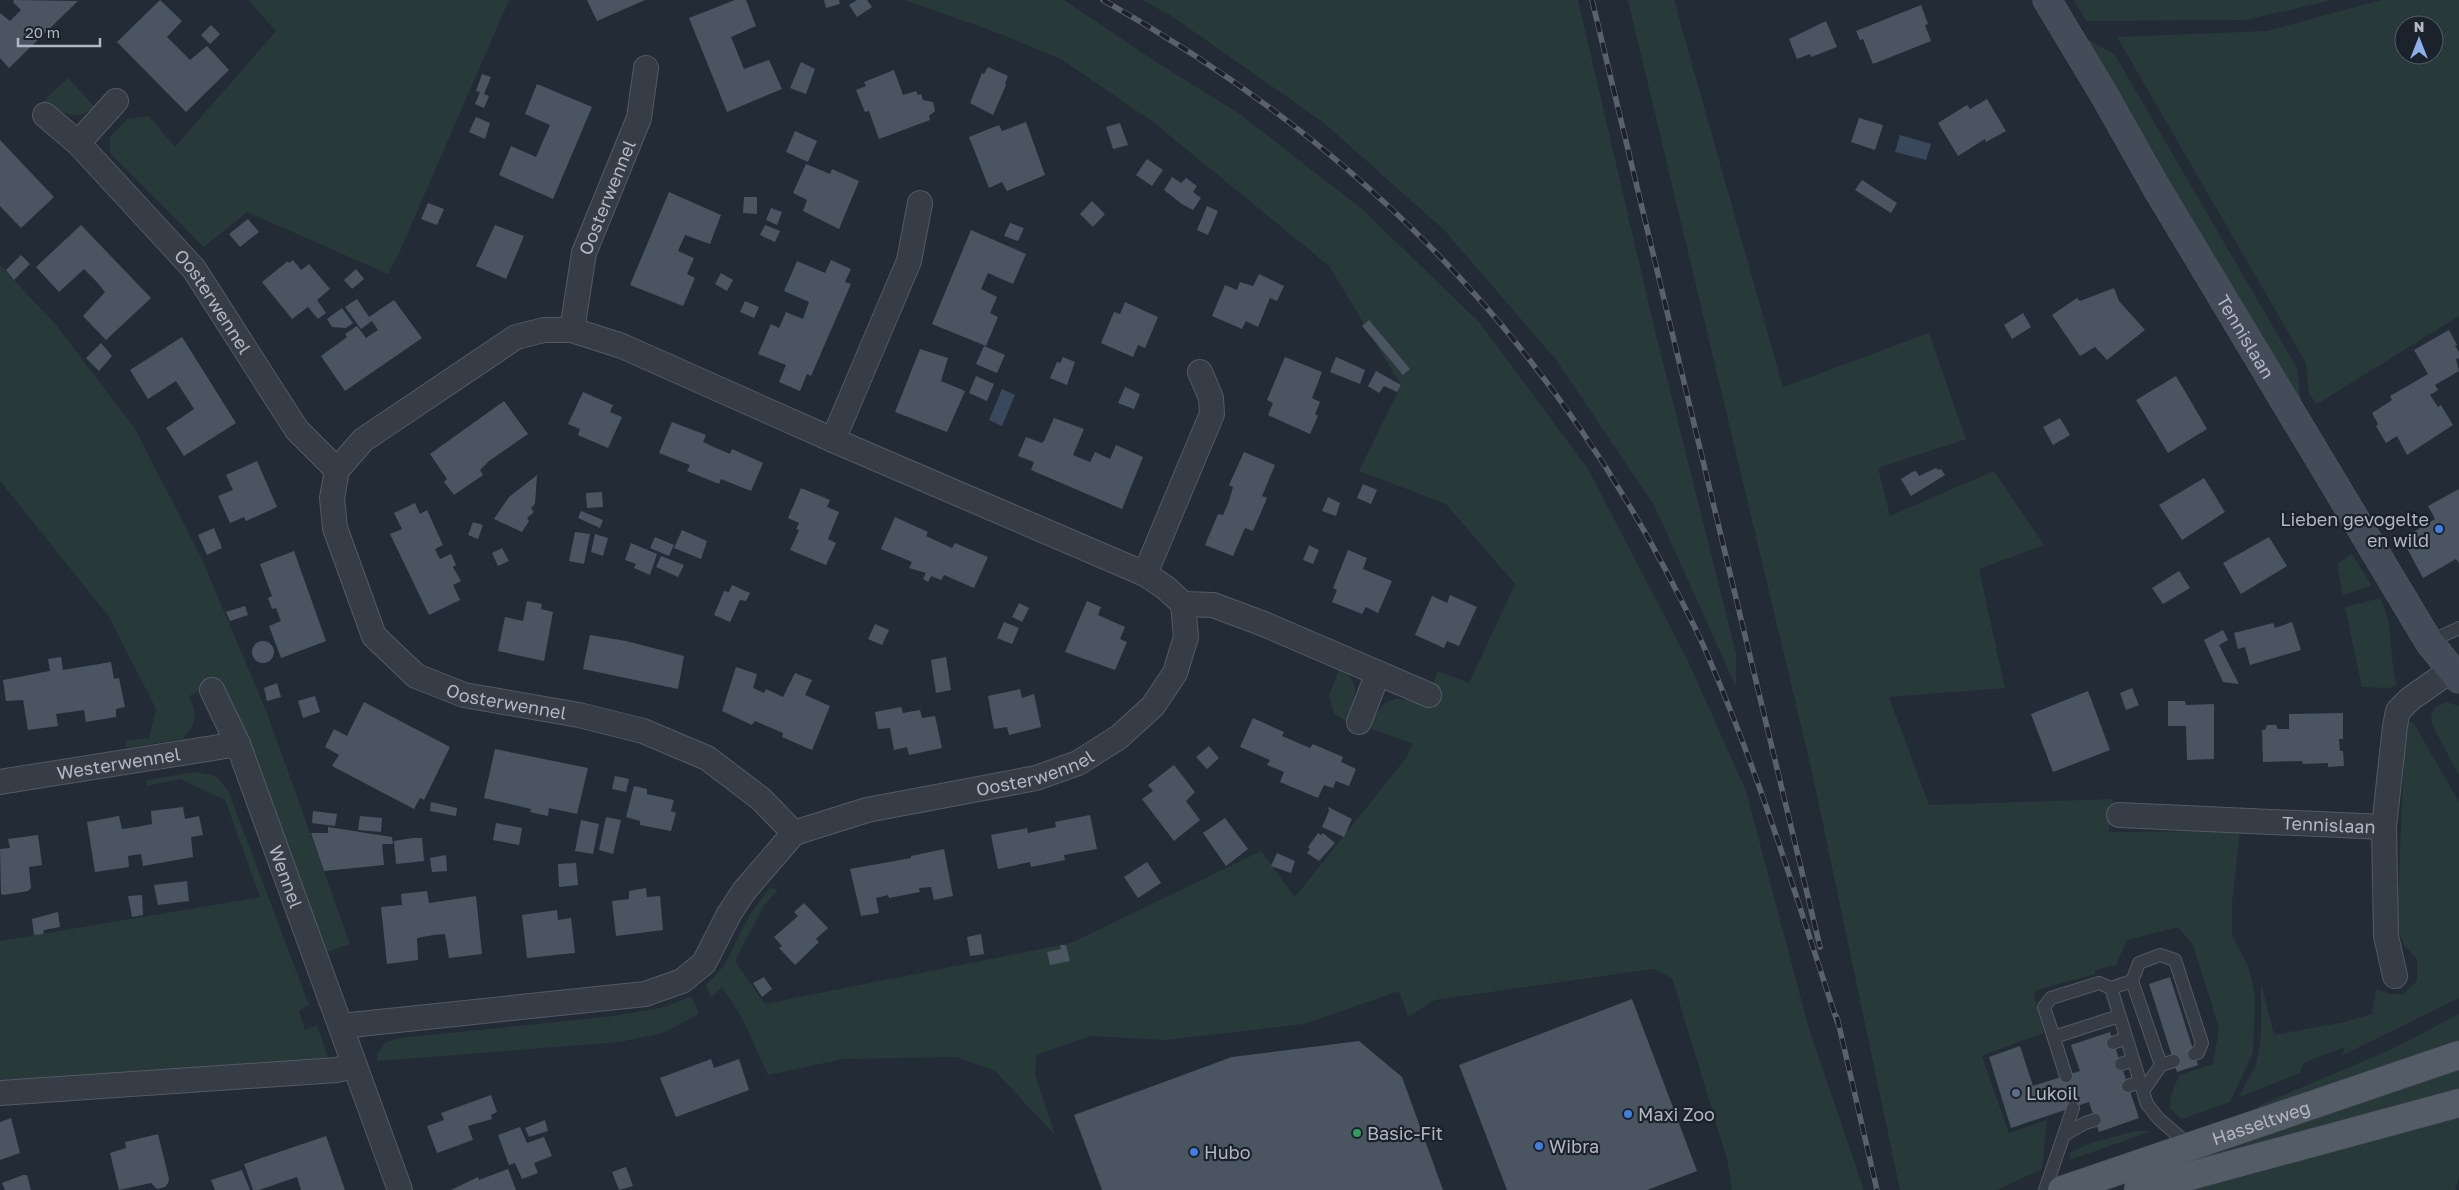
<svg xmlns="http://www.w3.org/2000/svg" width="2459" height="1190" viewBox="0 0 2459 1190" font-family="'Golos Text',sans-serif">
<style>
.green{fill:#283939;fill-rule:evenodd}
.water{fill:#3a485e}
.building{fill:#4b5562}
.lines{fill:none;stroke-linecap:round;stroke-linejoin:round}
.lane-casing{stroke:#545a64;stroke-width:14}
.street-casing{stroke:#545a64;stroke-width:26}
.secondary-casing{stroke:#545a64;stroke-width:29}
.primary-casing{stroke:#404650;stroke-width:29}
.lane{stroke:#363d47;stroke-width:12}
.street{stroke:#363d47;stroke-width:24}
.secondary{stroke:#454c59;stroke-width:28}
.primary{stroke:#545c67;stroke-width:28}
.rail-casing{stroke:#59616d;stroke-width:5.5}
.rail{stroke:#1c222b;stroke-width:4;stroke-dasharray:11;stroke-linecap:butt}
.shop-dot{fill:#3f7fe0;stroke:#1c222b;stroke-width:2}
.service-dot{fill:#5c6f8a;stroke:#1c222b;stroke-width:2}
.leisure-dot{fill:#2e9e5b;stroke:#1c222b;stroke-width:2}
.labels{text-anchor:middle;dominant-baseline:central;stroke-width:4.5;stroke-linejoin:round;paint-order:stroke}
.street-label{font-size:18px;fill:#b1b7c3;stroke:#1c222b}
.poi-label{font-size:18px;fill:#b1b7c3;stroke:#1c222b;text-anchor:start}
</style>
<rect width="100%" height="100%" fill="#232b36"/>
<!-- green -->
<path class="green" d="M248,0H509L399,253L388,274L247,212L204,247L110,153V137L127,119L149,116L175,147L276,31Z
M904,0H1064L1153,60L1240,114L1363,210L1480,323L1588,469L1688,661L1746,791L1809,1029L1864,1190H1732L1727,1159L1672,978L1653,969L1435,1000L1408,1017L1399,991L1304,1024L1165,1040L1090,1036L1036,1055L1035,1075L1055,1135L995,1071L956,1057L843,1059L768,1075L742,1018L722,987L711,998L706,985L724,966L750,914L770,888L778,890L764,905L735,961L765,1004L1071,943L1261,851L1295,897L1406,758L1413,744L1369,728C1383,697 1393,693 1425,706L1438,671L1469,683L1515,584L1446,504L1359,471L1401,385L1329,266L1153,122L1061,59L998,33Z
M1143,0H1578L1655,331L1736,653V687L1655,507L1557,361L1444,230L1324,123L1173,17Z
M1628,0H1674L1783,387L1929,333L1966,439L1878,468L1890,516L1994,471L2044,545L1979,569L2005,688L1889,697L1929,805L2113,799L2109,832L2240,831L2232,904V936L2249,968L2255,997L2253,1053L2230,1102L2182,1119L2170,1109L2171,1095L2179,1075L2213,1064L2219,1028L2193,945L2178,927L2127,940L2116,965L2095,970V974L2037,990L2034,995L2044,1033L1986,1054L1982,1057L2009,1133L2047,1120L2042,1169L1997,1190H1900L1812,772Z
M2074,0H2333L2245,20L2086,21Z
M2381,0H2459V316L2317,404L2309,394L2306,363L2117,37L2267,31ZM2404,25H2434V55H2404Z
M2084,37L2115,55L2297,368L2301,404Z
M68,78L95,107C80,119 68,117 52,106L50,110L41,103Z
M0,265L57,326L135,429L201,557L267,713L350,944L326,952L273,812L219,682L189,696C198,714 197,723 183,739L126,748L125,741L149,738L156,709L109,617L0,481Z
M2352,554L2372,586L2343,595L2337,564Z
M2380,598C2395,627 2388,653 2397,684L2390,688L2362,687L2345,607Z
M1339,670C1364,679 1353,703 1346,721L1334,713L1329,695Z
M2446,702L2459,706V776L2432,724L2431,716L2435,707Z
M2413,722L2459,802V998L2341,1056L2345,1047L2303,1063L2300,1073L2238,1098L2256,1065L2261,1038V982L2274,1035L2344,1022L2372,1014L2376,989L2390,994H2403L2417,981V959L2404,945L2397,926L2405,725Z
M195,772L216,776L228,790L309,1005L299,1011L305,1030L317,1025L329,1060L0,1087V941L260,897L225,800L180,779L147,786V780Z
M691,996L699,1013L697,1015L663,1033L620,1042L378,1061L377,1055L385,1043L399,1038L614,1016L665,1007Z
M2459,1014V1041L2259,1109L2258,1106L2394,1048Z
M2459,1066V1090L2125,1187L2124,1179Z
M2459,1115V1177L2455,1190H2180L2370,1142Z
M2134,1131H2152L2070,1160V1153L2090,1143Z"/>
<!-- water -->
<path class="water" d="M1900,135L1931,144L1926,160L1895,152Z
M1002,389L1015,395L1002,426L989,420Z"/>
<!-- building -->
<path class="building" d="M14,0L78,1L9,68L0,58V13L10,21L21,10L13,2Z
M160,0L182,21L167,37L190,60L207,46L229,70L186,112L117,42Z
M587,0H645L597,21Z
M735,0H746L756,26L731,37L744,69L769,60L782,89L727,112L689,18Z
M824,0H839L840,4L826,8Z
M857,0H867L872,7L857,17L849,5Z
M1921,5L1928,24L1925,25L1931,41L1873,64L1863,39L1860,40L1856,31Z
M1826,21L1837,47L1811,57L1810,54L1797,59L1789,39Z
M211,25L220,34L210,44L201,35Z
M801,62L815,69L806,94L790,88Z
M988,67L1008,76L1005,83L1006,85L993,115L970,103L982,73L984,74Z
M894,70L903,95L916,91L918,95L921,94L923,100L933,102L935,111L929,116L930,120L879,139L869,111L865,112L856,90L866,86L864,82Z
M482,74L491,77L484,94L489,96L484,108L475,104L480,92L476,91Z
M537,84L592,107L553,199L499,175L511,146L536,157L550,125L525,114Z
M1987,99L2006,131L1986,142L1985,139L1958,156L1938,123L1967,105L1970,109Z
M476,117L490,123L485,139L469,132Z
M1859,118L1883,125L1875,150L1851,142Z
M1026,122L1045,175L1007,191L1002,182L989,188L969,137L999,125L1002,131Z
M1120,123L1128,145L1113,149L1106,127Z
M795,131L817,141L808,162L786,152Z
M0,140L54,197L21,228L0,206Z
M1147,159L1163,170L1152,186L1136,175Z
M806,164L830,174L832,169L859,181L839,229L803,211L807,200L793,193Z
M1172,177L1181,183L1186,178L1197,186L1193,192L1201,198L1193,210L1182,204L1164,190Z
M1862,180L1897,203L1891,213L1855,190Z
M669,192L721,215L710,244L685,235L678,251L694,258L687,274L695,278L683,306L630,285Z
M744,197H757V214L743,213Z
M1092,201L1105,214L1093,227L1080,214Z
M428,203L444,209L437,225L421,219Z
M1207,206L1218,211L1208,235L1197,230Z
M771,208L782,212L777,225L766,220Z
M248,219L259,232L240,247L229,234Z
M1010,223L1024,228L1018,241L1004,236Z
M81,225L151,298L106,340L83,316L105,292L96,281L84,269L59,292L36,267Z
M495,225L524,236L506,279L476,266Z
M765,225L780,231L775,242L760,235Z
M971,230L1026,254L1013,284L988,273L981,289L997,297L990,313L998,317L986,346L932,324Z
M21,255L30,264L14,280L6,270Z
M293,260L301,270L309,264L330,289L317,300L326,313L318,319L308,307L292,319L262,282L288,261L289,263Z
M831,260L851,269L845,282L851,284L811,376L807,374L800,391L779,382L786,365L758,354L771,324L779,328L786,312L803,319L809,302L784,291L797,261L825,273Z
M356,269L364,279L352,289L344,280Z
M721,273L733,280L727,291L715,284Z
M1259,274L1284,286L1277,301L1270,298L1258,327L1246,321L1242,329L1212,316L1225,285L1237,290L1240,282L1253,286Z
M2114,288L2119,301L2145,330L2107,360L2095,347L2080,356L2052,315L2077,298L2080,301Z
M357,299L369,317L394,300L422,338L345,391L321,356L347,337L345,334L357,326L366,338L378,330L372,321L361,329L345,307Z
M745,301L759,307L754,318L740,312Z
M1125,302L1158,317L1145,348L1138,345L1133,357L1101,343L1114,312L1120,314Z
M342,308L353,323L346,328L332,327L327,319Z
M2023,313L2031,327L2012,339L2004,325Z
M1369,320L1410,369L1403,375L1362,326Z
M2449,330L2457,345L2455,346L2459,352V358L2456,359L2459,371L2435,385L2438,390L2430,395L2438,407L2441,405L2453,425L2407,455L2397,436L2386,443L2376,426L2378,424L2372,413L2392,400L2390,396L2428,374L2414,350Z
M182,337L236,423L184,456L166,428L194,409L176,381L148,399L130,370Z
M101,343L112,356L99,371L86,358Z
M984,346L1005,355L997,373L976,364Z
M920,349L948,358L941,381L965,391L947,432L895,412Z
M1063,357L1075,362L1067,385L1050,378L1057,362L1060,363Z
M1285,357L1322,372L1312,398L1320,402L1315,414L1318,416L1310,434L1268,415L1273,403L1267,400Z
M1336,357L1365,370L1360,384L1330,372Z
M1376,371L1401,385L1397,392L1384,386L1379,393L1368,386Z
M976,376L994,384L987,401L969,393Z
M2176,376L2207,429L2168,453L2136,400Z
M1125,387L1140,394L1134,409L1118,403Z
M583,392L613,405L610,412L622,417L608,448L578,435L580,429L568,424Z
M504,401L528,434L489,461L480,470L483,475L454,495L444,482L447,479L430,454Z
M1054,418L1084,429L1073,455L1090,462L1095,452L1110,459L1116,445L1143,457L1122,509L1031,470L1034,462L1018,456L1026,437L1042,443L1044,441Z
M2060,418L2070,435L2053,445L2043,427Z
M672,422L706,435L703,442L716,448L730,454L732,449L763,463L751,491L721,479L719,484L687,471L690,465L659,453Z
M1244,452L1275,465L1262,496L1267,498L1253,531L1245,528L1233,556L1205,545L1218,514L1223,515L1229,501L1233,487L1229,485Z
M257,461L277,507L246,521L244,517L230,523L218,496L233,490L226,475Z
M1936,468L1938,470L1941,469L1945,475L1911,496L1901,479L1912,472L1916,471L1919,476Z
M537,475L535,504L531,508L534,512L527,518L529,521L522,532L494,519L509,497Z
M2204,478L2225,512L2182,540L2159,505Z
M1363,484L1377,490L1371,504L1357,498Z
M801,488L830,500L827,507L839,512L828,539L836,543L826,565L790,550L799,530L796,529L799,523L788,518Z
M2459,489V563L2456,559L2423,578L2402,539L2435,519L2428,506Z
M602,492L603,507L587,508L586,493Z
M1328,497L1340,503L1336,516L1322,511Z
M415,503L420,514L427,510L443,545L435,549L440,559L451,554L456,565L453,567L461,581L453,585L460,600L429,615L390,534L402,529L394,513Z
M581,511L603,520L600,528L578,518Z
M895,517L928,532L926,536L952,548L955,543L988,557L974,588L944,575L941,580L931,576L928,582L923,579L926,573L909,568L912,562L881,549Z
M473,522L483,525L478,539L468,535Z
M214,528L222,548L207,555L198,535Z
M682,530L707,541L701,559L674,548Z
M575,532L590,534L584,564L569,561Z
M595,534L608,538L603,556L591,552Z
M655,537L674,545L669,556L650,548Z
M2269,537L2287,566L2241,594L2223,563Z
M631,543L657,554L650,575L634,568L636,564L625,560Z
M1309,545L1319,550L1313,564L1303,560Z
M502,548L509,561L498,566L492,553Z
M1348,550L1367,558L1363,569L1392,581L1378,613L1366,607L1362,614L1332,602L1337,590L1333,588Z
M294,551L326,641L281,658L269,626L281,621L276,608L272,609L268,598L272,596L260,564Z
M661,556L684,565L678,577L656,567Z
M2179,571L2190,588L2163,604L2152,588Z
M732,585L750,593L746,601L740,600L730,622L714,615L724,591L729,592Z
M1450,595L1477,607L1459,646L1447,641L1444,648L1415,635L1432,596L1447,603Z
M527,601L542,604L541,609L553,612L544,661L498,651L505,617L523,621Z
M1087,601L1101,607L1098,615L1125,627L1120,639L1127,642L1115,670L1065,652Z
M1019,603L1029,608L1022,622L1012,617Z
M245,606L248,615L230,621L226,612Z
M1004,622L1019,628L1012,644L997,638Z
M2292,622L2301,650L2250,665L2245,647L2238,649L2234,633L2273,623L2275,628Z
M875,624L889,630L882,645L868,639Z
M2223,630L2228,640L2219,645L2239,684L2223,682L2204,640Z
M590,635L626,641L684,656L678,689L583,669Z
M252 652a11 11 0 1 1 22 0a11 11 0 1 1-22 0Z
M61,657L63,670L111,662L114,679L119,678L125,707L116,709V717L86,722L84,710L56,714L58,726L28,730L23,700L6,701L3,680L50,671L48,659Z
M946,657L951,690L936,693L931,660Z
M736,667L757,674L753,688L764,693L766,689L783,697L795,673L812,680L805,695L830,706L812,750L782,737L783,733L755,721L752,725L722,711Z
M277,683L281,697L267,701L264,688Z
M2132,688L2139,705L2126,710L2120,693Z
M1020,689L1022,698L1034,694L1041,727L1009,735L1007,727L994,729L988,696Z
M2088,691L2110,750L2053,772L2031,714Z
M315,696L320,712L303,718L298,701Z
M2168,701H2185L2186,705L2214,704V759L2187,760L2186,726H2168Z
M364,702L450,747L424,800L420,798L414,809L332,766L339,755L325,747L334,729L347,736Z
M901,707L903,713L920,710L922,718L935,716L942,748L909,755L907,747L894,750L890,728L878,729L875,712Z
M2343,713V739H2339L2340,751H2343L2344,766L2328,767V763L2303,764L2302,761L2263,762L2262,730H2265L2267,725H2276L2278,729H2289V714Z
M1253,718L1284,732L1282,736L1310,748L1313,744L1343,757L1341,762L1356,769L1349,786L1336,781L1333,788L1324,785L1318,798L1280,782L1284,772L1267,765L1270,760L1240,747Z
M1209,746L1219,758L1207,769L1196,757Z
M495,749L588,768L577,814L549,808L548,816L530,812L531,809L484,798Z
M1174,765L1195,792L1186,801L1200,820L1174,841L1142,799L1153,791L1148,785Z
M615,776L629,779L626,792L612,789Z
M634,786L647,789V794L674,800L671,811L676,813L671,831L640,825V821L626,817Z
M431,802L457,808L456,816L430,811Z
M183,807L185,819L199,816L203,835L191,837L193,857L143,866L141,854L128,856L129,867L95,872L87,822L119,816L122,829L137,827L152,824L151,811Z
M1328,807L1352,819L1344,837L1322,827L1329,811Z
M313,811L337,814L335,826L312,823Z
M1090,815L1097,849L1064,855L1065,860L1031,867L1030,862L998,869L991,835L1027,828L1028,833L1056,827L1055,822Z
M360,816L382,818L381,832L358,830Z
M606,817L621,820L613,854L599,850Z
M1225,818L1248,849L1226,866L1203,833Z
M581,820L599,824L593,854L575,851Z
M496,823L522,828L519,845L493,840Z
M328,827L392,837L393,844H382L384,865L324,871L311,833H328Z
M1318,833L1321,835L1323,833L1335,843L1319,861L1307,853L1310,849L1308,847Z
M38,835L42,865L29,867L31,888L28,891L4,895L1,894L0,849L10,848L8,839Z
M413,838H422L424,861L396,864L394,841Z
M944,849L953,896L934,900L931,887L919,888L920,892L889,898L888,895L876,898L879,913L861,916L850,869L911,858V856Z
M1277,853L1295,861L1291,873L1271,866Z
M446,855L447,871L432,872L430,858Z
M1147,862L1161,883L1138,898L1124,877Z
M576,863L578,885L559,887L558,864Z
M187,881L189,901L158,905L154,885Z
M646,888L647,897L660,896L663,930L616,936L612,901L629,899V891Z
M427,891L429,903L476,896L482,954L449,958L445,934L433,935L417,938L418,960L387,964L381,907L402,905L401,894Z
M142,895L143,915L132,917L128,896Z
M804,903L828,928L816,939L819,942L795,965L779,948L782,946L774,937L798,916L794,912Z
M557,910L558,920L571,918L575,953L527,958L522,915Z
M58,912L60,927L44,930L43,934L34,935L32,919Z
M981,934L984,954L970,956L967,937Z
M1060,945H1066L1070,961L1050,965L1047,952L1061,949Z
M764,977L772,989L762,997L753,983Z
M2170,977L2198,1065L2177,1072L2149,984Z
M1632,999L1697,1171L1647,1190H1507L1459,1065Z
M2110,1032L2139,1118L2099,1132L2089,1102L2011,1128L1989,1057L2020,1046L2033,1086L2080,1071L2071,1045Z
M1359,1041L1402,1077L1443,1190H1102L1074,1115L1232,1057Z
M711,1059L714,1068L739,1059L749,1090L676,1117L660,1078Z
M491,1095L497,1112L491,1115L492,1119L468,1126L473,1140L437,1153L427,1126L444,1120L441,1113Z
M11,1118L20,1153L0,1160V1122Z
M545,1120L548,1131L529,1137L525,1128Z
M520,1127L527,1143L544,1137L552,1156L534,1163L538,1173L522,1179L515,1163L509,1165L498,1135Z
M158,1134L169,1179L168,1183L165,1187L157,1189L151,1183L119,1190L110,1153L126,1148L125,1142Z
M326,1136L345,1190H301L297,1177L259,1190H253L244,1164Z
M626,1167L633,1186L619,1190L612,1172Z
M508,1169L516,1190H451L478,1177L479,1180Z
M242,1170L250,1190H215L211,1180Z
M23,1175H27L31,1190H5L2,1183Z"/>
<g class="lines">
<defs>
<path id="lane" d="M2429,642L2459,628
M2132,981L2161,1065
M2111,988L2132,981L2139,963L2160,955L2175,960L2202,1043L2198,1053L2194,1054
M2054,1037L2119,1016
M2113,1043L2126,1038
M2121,1064L2133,1060
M2066,1076L2044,1007L2051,998L2099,983L2111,988L2147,1104L2159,1119L2190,1146
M2128,1086L2140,1082
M2143,1091L2161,1065L2174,1061
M2064,1135L2085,1123L2095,1120
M2045,1190L2073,1108"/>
<g id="street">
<path id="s1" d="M45,115L78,143L194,269L297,430L337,470"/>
<path d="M78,143L116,101"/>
<path id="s2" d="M572,330L584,253L639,118L646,68"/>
<path d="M833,440L909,261L920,203"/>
<path d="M1145,574L1212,414L1211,398L1200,372"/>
<path d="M1183,604L1213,605L1264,624L1429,695"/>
<path id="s3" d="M212,690L238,744L400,1190"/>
<path d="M1359,722L1378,673"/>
<path id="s4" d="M0,782L238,744"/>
<path id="s5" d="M2119,815L2384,827"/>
<path d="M2395,976L2386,936L2384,827L2395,726L2398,711L2410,699L2450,671"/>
<path id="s6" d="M341,1026L645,994L682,981L704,963L729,914L744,891L794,833L867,810L1036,778L1078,763L1119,737L1153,706L1175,673L1186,637L1183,604L1166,588L1145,574L833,440L622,346L572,330H544L516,337L363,440L337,470L332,498L335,528L374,636L416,676L464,695L579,715L643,731L707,758L761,799L794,833"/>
<path d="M0,1093L337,1070L354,1065"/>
</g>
<g id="secondary">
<path id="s7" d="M2047,0L2103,93L2156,187L2429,642L2459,679"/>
</g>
<g id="primary">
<path id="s8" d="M2062,1190L2459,1055"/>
<path d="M2138,1190L2459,1103"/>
</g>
</defs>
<!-- lane casing -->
<use href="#lane" class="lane-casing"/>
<!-- street casing -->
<use href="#street" class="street-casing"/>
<!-- secondary casing -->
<use href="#secondary" class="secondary-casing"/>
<!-- primary casing -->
<use href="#primary" class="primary-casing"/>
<!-- lane -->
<use href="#lane" class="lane"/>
<!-- street -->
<use href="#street" class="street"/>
<!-- secondary -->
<use href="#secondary" class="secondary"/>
<!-- primary -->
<use href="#primary" class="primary"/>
<defs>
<path id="rail" d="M1103,0C1347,137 1532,319 1664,567C1680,598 1697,629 1710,661C1761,779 1798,903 1838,1024
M1592,0L1820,947
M1837,1017L1877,1190"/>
</defs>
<!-- rail casing -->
<use href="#rail" class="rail-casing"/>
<!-- rail -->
<use href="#rail" class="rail"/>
</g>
<!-- markers -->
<g class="shop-dot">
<circle cx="2439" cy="529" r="5"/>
<circle cx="1628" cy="1114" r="5"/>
<circle cx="1539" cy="1146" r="5"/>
<circle cx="1194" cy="1152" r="5"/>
</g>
<circle class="service-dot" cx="2016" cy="1093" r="5"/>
<circle class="leisure-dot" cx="1357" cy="1133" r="5"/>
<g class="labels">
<!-- street labels -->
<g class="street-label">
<text stroke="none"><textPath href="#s2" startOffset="138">Oosterwennel</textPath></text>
<text stroke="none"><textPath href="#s1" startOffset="252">Oosterwennel</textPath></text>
<text stroke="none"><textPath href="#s7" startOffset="391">Tennislaan</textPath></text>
<text stroke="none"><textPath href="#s6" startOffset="2309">Oosterwennel</textPath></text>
<text stroke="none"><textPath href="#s4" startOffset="120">Westerwennel</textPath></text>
<text stroke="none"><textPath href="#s6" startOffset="781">Oosterwennel</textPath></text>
<text stroke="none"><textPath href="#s5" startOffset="210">Tennislaan</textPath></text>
<text stroke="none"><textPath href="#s3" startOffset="201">Wennel</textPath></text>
<text stroke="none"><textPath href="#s8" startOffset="210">Hasseltweg</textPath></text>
</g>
<!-- poi labels -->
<g class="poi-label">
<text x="2429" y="519" text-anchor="end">Lieben gevogelte<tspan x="2429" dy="21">en wild</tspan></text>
<text x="2026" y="1093">Lukoil</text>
<text x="1638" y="1114">Maxi Zoo</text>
<text x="1367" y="1133">Basic-Fit</text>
<text x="1549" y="1146">Wibra</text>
<text x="1204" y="1152">Hubo</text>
</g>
</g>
<!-- north arrow -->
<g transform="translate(2419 40)"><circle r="24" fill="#1c222b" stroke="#585e68"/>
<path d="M0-4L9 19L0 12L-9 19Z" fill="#8db0ec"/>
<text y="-8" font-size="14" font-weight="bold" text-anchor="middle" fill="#b1b7c3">N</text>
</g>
<!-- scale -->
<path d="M18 38v8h82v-8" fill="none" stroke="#b1b7c3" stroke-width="2.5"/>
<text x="25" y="38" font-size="15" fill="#b1b7c3" stroke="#1c222b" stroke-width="4" paint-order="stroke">20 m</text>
</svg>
